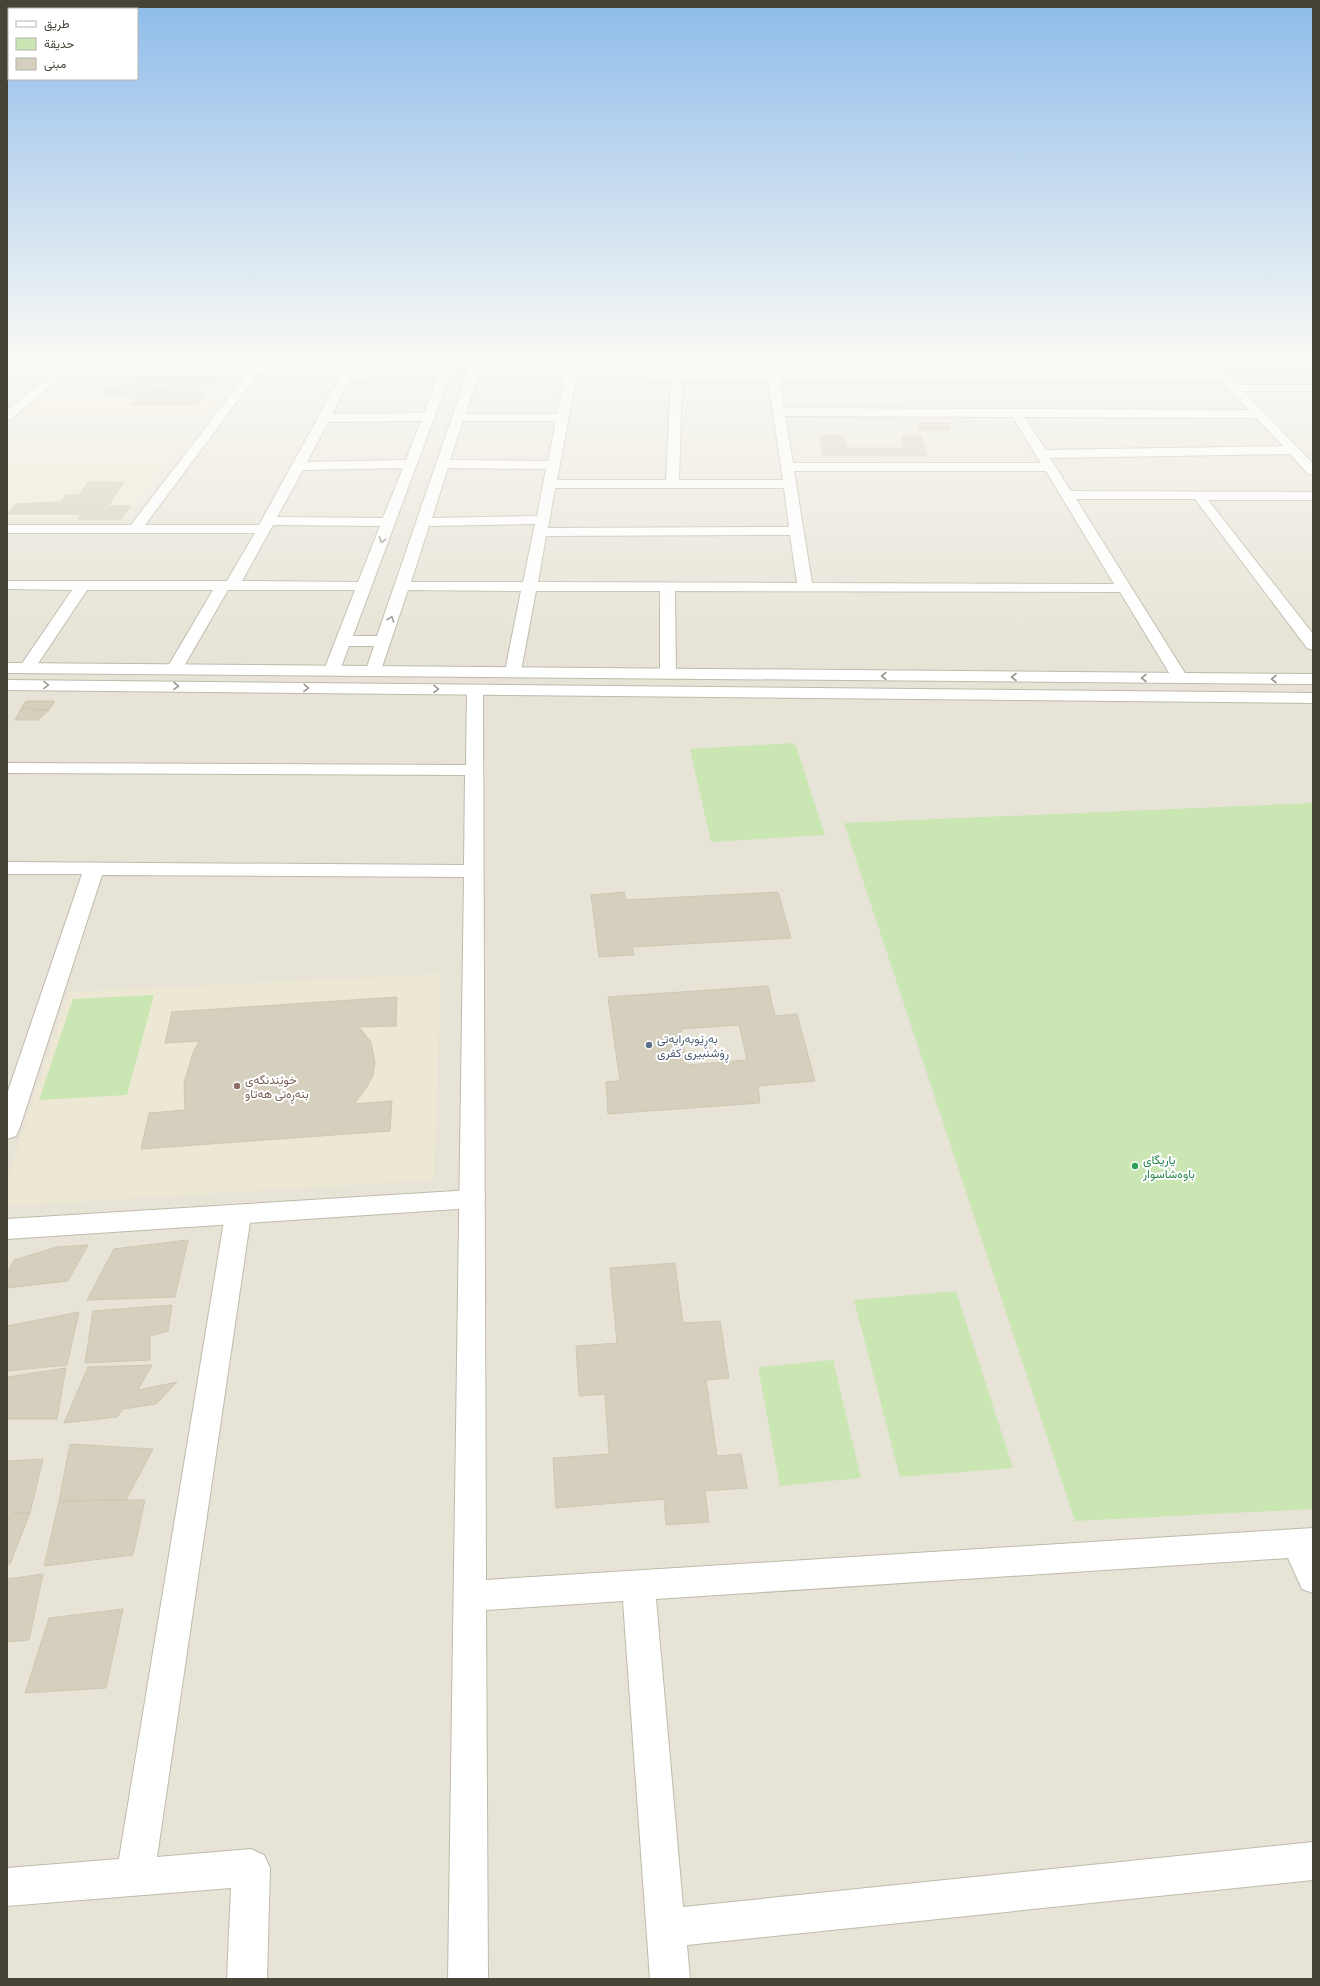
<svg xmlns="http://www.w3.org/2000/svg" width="1320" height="1986" viewBox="0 0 1320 1986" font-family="'Titillium Web',Vazirmatn,sans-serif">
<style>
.residential{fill:#e7e4d7}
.education{fill:#ece8d3}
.green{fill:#c9e6b3}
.building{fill:#d5cfbe;stroke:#cfc7b2;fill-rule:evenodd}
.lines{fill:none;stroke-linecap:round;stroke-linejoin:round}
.minor-casing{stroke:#bfbaab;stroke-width:2}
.tertiary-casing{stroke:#bfbaab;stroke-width:2}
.minor{fill:#fff;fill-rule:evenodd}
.tertiary{fill:#fff;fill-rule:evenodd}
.oneway{stroke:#9a9891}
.service-dot{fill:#5c6f8a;stroke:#fff;stroke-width:1.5}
.education-dot{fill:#8d6e63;stroke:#fff;stroke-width:1.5}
.leisure-dot{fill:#2e9e5b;stroke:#fff;stroke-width:1.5}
.labels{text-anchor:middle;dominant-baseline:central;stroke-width:4;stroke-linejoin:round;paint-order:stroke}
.service-label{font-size:12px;fill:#4e5e75;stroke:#fff;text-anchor:start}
.education-label{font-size:12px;fill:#785e54;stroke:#fff;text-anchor:start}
.leisure-label{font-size:12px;fill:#27864d;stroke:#fff;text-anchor:start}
</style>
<rect width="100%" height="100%" fill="#f4f2e8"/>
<!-- residential -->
<path class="residential" d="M7,359H1313V1979H7Z"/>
<!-- education -->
<path class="education" d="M74,371H236L206,413H22Z
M7,456L172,458L124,519L7,518Z
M441,974L434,1180L7,1206V1180L68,992Z"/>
<!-- green -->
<path class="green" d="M795,743L825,835L711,842L690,749Z
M1313,803V1509L1075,1521L844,823Z
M154,995L127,1095L39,1100L73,999Z
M956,1291L1013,1468L900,1477L854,1300Z
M833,1360L861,1478L780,1486L758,1367Z"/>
<!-- building -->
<path class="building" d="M134,376H175L173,378L218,376L211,385H203L197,393H207L197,405H130L137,397H122L124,394H100L108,386H125ZM150,384H171L167,389H145Z
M918,423H948L951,430H920Z
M820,435L844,436L846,448H905L902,436H921L927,456L823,455Z
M88,482H124L108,506H130L121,519H78L81,514H7L16,504L60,502L66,495H79Z
M26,701H54V703L49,710H32L34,708L22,707Z
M22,707L34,708L32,710H49L38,720H15Z
M624,892L626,900L778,892L791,938L632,947L634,955L599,957L591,895Z
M768,986L775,1016L797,1014L815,1081L758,1086L760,1103L608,1114L606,1082L620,1081L608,997ZM739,1025L747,1060L687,1065L681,1029Z
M397,997L396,1026L359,1027L371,1042L375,1063L373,1075L367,1087L354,1104L392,1101L390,1131L141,1149L149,1113L185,1110L184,1083L193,1053L199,1041L165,1043L172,1012Z
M188,1240L175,1297L87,1300L114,1249Z
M88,1245L68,1281L7,1288V1273L14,1260L57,1247Z
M675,1263L683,1323L720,1321L729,1378L706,1380L717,1456L741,1454L747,1488L705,1491L709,1522L666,1525L664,1499L556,1508L553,1458L609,1454L605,1394L579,1396L576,1346L617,1343L610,1268Z
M172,1305L168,1331L150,1336V1360L85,1363L93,1311Z
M79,1312L67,1365L7,1371V1326Z
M152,1365L138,1390L177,1382L156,1404L123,1409L117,1417L64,1423L88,1367Z
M66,1368L57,1419H7V1377Z
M70,1444L153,1449L126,1500L59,1501Z
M43,1459L30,1513L7,1512V1461Z
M126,1500H145L133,1555L44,1566L59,1501Z
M30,1513L10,1564H7V1514Z
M43,1574L29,1640L7,1642V1579Z
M123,1609L106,1688L25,1693L49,1618Z"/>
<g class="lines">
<defs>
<path id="minor" d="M349,359H360L354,373L441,372L445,359H456L353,636H377L472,359H483L479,372H566L568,359H579L577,372H671L672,359H682V372H767L766,359H776L778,372L1214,373L1202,359H1213L1237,385H1313V391H1244L1313,464V475L1308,474L1290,454L1050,458L1071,491L1313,492V500H1208L1313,634V650L1307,648L1195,499H1076L1188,678L1186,681L1180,683L1174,681L1120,592L675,591L676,674L674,677L668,679L662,677L660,674V591H536L521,671L519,674L513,676L507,674L505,671L521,591L408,590L380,673L374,675L368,673L366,670L374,646H349L340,670L338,673L332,675L326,673L324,670L355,590H228L183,668L181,671L175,673L169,671L167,668L213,590H87L33,671L27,673L21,671L19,668L72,590L7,589V581H227L255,533H7V525H131L248,372L69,371L11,419L7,420V410L56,371H7V365L346,366ZM259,372H343L259,525H145ZM438,378L424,413L332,414L350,379ZM477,378H565L557,414H466ZM576,378L671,379L666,480H557ZM682,379H768L783,480H679ZM780,379H1220L1249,410L784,408ZM785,416L1013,417L1041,463H793ZM1024,417L1256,418L1283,446L1046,450ZM421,421L406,460L307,462L328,422ZM463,421H556L548,461L450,460ZM403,468L383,518L277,517L303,470ZM448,468L546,469L537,516L432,518ZM794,471H1046L1114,584L812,583ZM555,488H784L789,527L548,528ZM535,524L523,582H411L429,526ZM273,525L380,526L358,582L242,581ZM790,535L797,583L538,582L546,536Z
M475,685L481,686L483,690L486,1580L1313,1528V1593L1302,1589L1288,1558L656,1599L683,1907L1313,1842V1880L687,1945L690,1979H650L623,1601L486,1610L488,1979H448L464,877L102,875L19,1130L16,1136L7,1139V1094L82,874H7V862L464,865L465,775L7,773V763L466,765L467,690L469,686Z
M238,1205L247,1208L251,1215L157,1857L251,1849L264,1855L270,1868L267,1979H227L231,1888L7,1906V1868L119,1859L225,1215L229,1208Z"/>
<path id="tertiary" d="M7,663L1313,674V684L7,673Z
M7,680L1313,693V703L7,690Z
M472,1190L481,1192L485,1199L481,1206L472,1208L7,1239V1219Z"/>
</defs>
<!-- minor casing -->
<use href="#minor" class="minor-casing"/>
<!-- tertiary casing -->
<use href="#tertiary" class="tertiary-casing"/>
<!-- minor -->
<use href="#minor" class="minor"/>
<!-- tertiary -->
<use href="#tertiary" class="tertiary"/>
</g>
<!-- one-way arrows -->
<defs><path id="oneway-chevron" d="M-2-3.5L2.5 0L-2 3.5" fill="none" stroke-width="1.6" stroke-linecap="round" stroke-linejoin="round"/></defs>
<g class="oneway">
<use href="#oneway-chevron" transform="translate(382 540) rotate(111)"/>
<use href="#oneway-chevron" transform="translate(391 619) rotate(-71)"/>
<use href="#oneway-chevron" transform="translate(884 676) rotate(-180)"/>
<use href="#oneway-chevron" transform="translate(1014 677) rotate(-180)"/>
<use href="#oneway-chevron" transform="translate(1144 678) rotate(-180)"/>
<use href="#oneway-chevron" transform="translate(1274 679) rotate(-180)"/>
<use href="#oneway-chevron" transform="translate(46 685) rotate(1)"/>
<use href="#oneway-chevron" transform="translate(176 686) rotate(1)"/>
<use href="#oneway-chevron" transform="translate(306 688) rotate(1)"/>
<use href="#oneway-chevron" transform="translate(436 689) rotate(1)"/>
</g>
<!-- sky -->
<linearGradient id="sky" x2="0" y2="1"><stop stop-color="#8ebcea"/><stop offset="0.56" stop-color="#faf9f5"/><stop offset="1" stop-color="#faf9f5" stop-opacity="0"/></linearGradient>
<rect width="1320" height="638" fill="url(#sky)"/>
<!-- markers -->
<circle class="service-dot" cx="649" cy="1045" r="4"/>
<circle class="education-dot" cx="237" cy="1086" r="4"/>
<circle class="leisure-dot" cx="1135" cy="1166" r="4"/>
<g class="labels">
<!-- service labels -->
<g class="service-label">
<text x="657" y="1038">بەڕێوبەرایەتی<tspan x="657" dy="14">ڕۆشنبیری کفری</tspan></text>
</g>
<!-- education labels -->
<g class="education-label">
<text x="245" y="1079">خوێندنگەی<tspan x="245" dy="14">بنەڕەتی هەتاو</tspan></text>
</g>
<!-- leisure labels -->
<g class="leisure-label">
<text x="1143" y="1159">یاریگای<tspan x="1143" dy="14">باوەشاسوار</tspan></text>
</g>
</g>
<!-- border -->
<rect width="1320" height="1986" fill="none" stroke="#474337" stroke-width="16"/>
<!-- legend -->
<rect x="8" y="8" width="130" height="72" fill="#ffffff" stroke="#b5b4af"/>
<rect x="16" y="21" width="20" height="6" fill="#ffffff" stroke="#b5b4af"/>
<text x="44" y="28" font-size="12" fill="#474337">طريق</text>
<rect x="16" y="38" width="20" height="12" fill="#c9e6b3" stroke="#b5b4af"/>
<text x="44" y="48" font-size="12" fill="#474337">حديقة</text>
<rect x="16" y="58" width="20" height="12" fill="#d5cfbe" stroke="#b5b4af"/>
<text x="44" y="68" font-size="12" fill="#474337">مبنى</text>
</svg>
